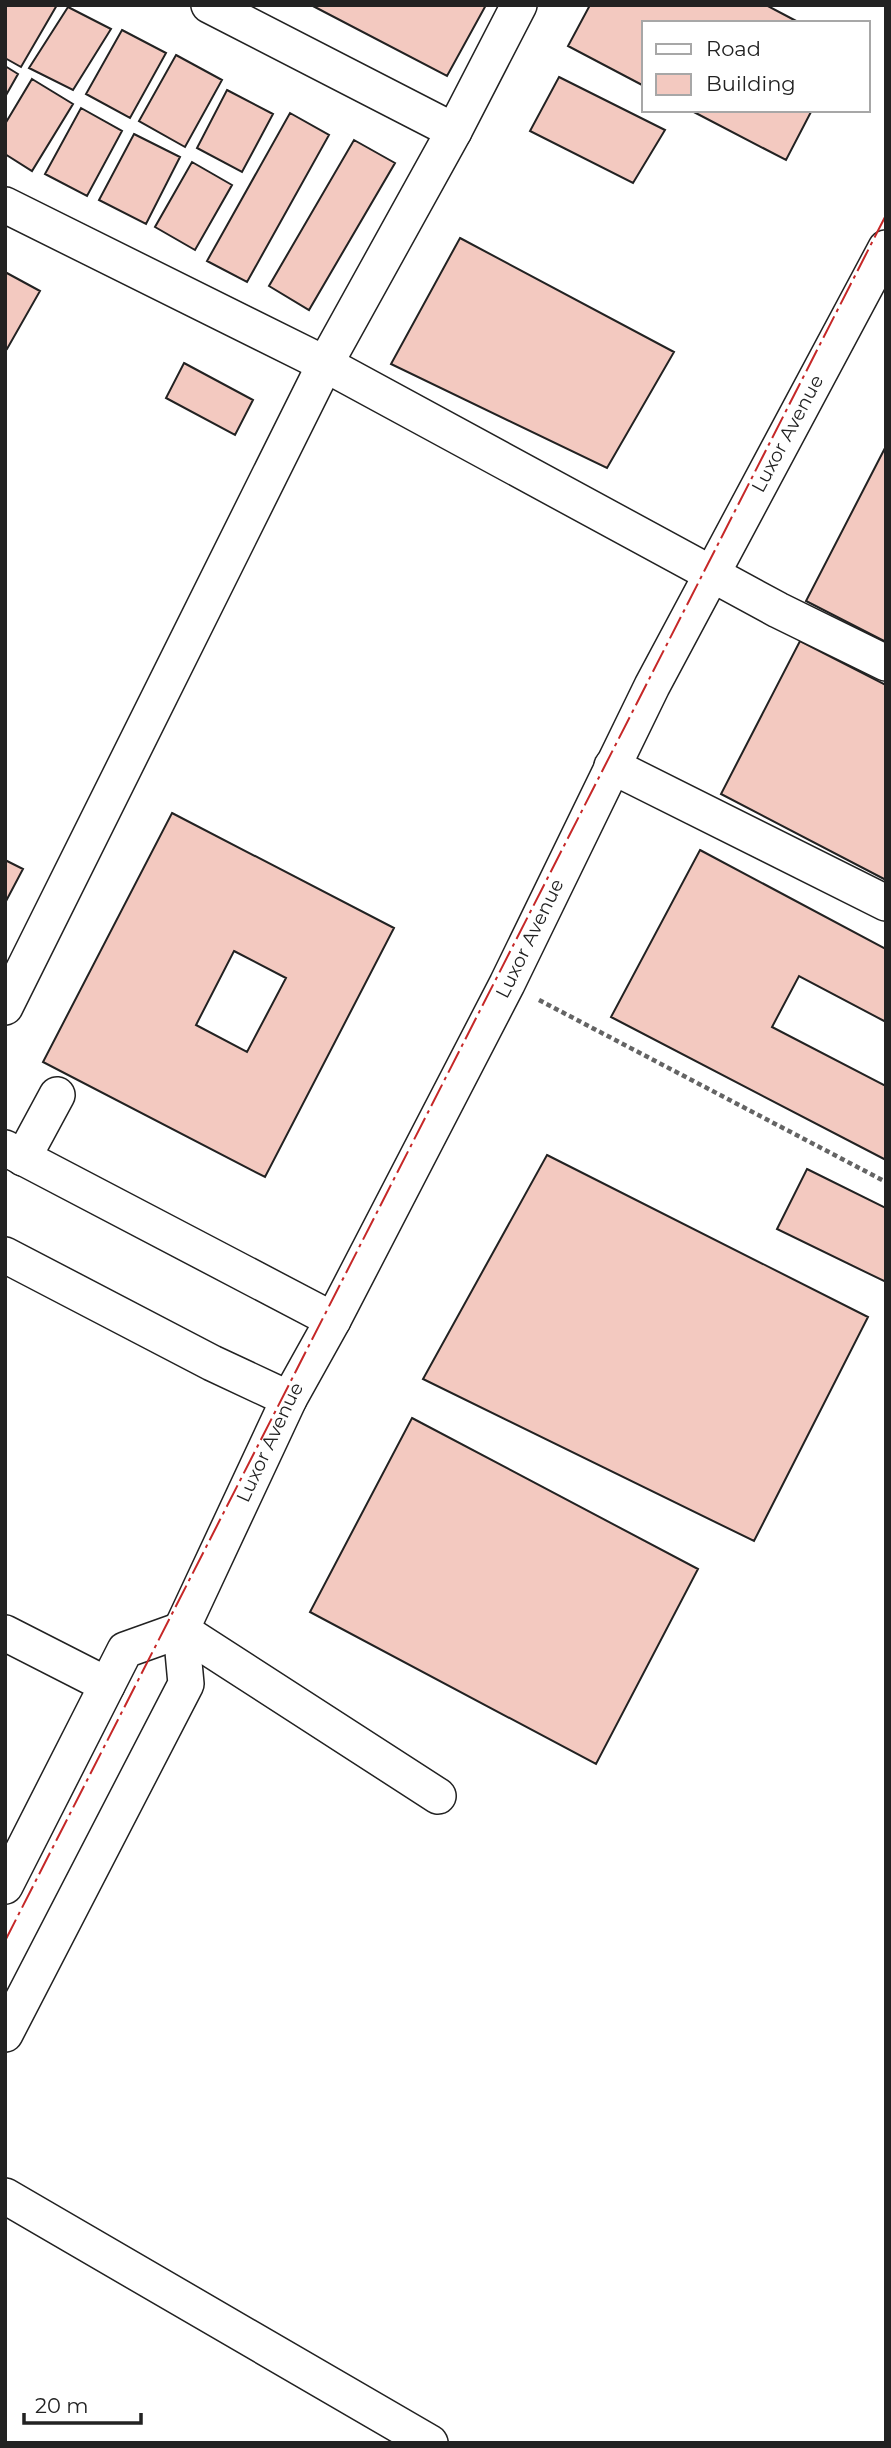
<svg xmlns="http://www.w3.org/2000/svg" width="891" height="2448" viewBox="0 0 891 2448" font-family="Montserrat,sans-serif">
<style>
.building{fill:#f3c9c0;stroke:#222;stroke-width:2;fill-rule:evenodd}
.lines{fill:none;stroke-linecap:round;stroke-linejoin:round}
.minor-casing{stroke:#222;stroke-width:38}
.path{stroke:#646464;stroke-width:4.5;stroke-dasharray:5 3.5;stroke-linecap:butt}
.minor{stroke:#fff;stroke-width:35}
.power{stroke:#c62828;stroke-width:2;stroke-dasharray:24 5 3.5 5;stroke-linecap:butt}
.labels{text-anchor:middle;dominant-baseline:central;stroke-width:5;stroke-linejoin:round;paint-order:stroke}
.street-label{font-size:19px;fill:#222;stroke:#fff}
</style>
<rect width="100%" height="100%" fill="#fff"/>
<!-- building -->
<path class="building" d="M5,5H57L21,67L5,58Z
M311,5H486L447,76Z
M590,5H766L800,23H644V86L568,46Z
M68,7L111,29L73,90L29,68Z
M122,30L166,53L130,118L86,94Z
M176,55L222,80L185,147L139,121Z
M5,66L18,74L5,97Z
M559,77L665,130L633,183L530,131Z
M32,79L73,104L32,171L5,154V124Z
M227,90L273,114L242,172L197,148Z
M81,108L122,131L87,196L45,174Z
M690,110H812L786,160Z
M290,113L329,135L247,282L207,261Z
M134,134L180,157L146,224L99,200Z
M354,140L395,163L309,310L269,286Z
M192,162L232,185L195,250L155,227Z
M460,238L674,352L607,468L391,364Z
M5,272L40,291L7,349L5,348Z
M184,363L253,400L235,435L166,398Z
M885,448L886,449V642L806,601Z
M800,641L886,685V880L721,794Z
M172,813L394,928L265,1177L43,1062ZM234,951L286,978L247,1052L196,1025Z
M700,850L886,949V1022L799,976L772,1027L886,1086V1160L611,1017Z
M5,860L23,869L5,903Z
M547,1155L868,1317L754,1541L423,1379Z
M807,1169L886,1208V1282L777,1229Z
M412,1418L698,1569L596,1764L310,1612Z"/>
<g class="lines">
<defs>
<g id="minor">
<path d="M209,5L454,131"/>
<path d="M5,205L325,364L778,610L886,663"/>
<path d="M612,766L886,903"/>
<path d="M5,1007L325,364L454,131L519,5"/>
<path d="M5,1148L333,1320"/>
<path d="M23,1158L57,1095"/>
<path d="M5,1255L212,1363L289,1399"/>
<path d="M181,1630L438,1796"/>
<path d="M5,1633L107,1685"/>
<path d="M5,1886L125,1650L181,1630"/>
<path id="s1" d="M5,2034L186,1684L181,1630L289,1399L333,1320L507,984L652,686L886,248"/>
<path d="M5,2196L430,2443"/>
</g>
</defs>
<!-- minor casing -->
<use href="#minor" class="minor-casing"/>
<!-- path -->
<path class="path" d="M539,1000L886,1182"/>
<!-- minor -->
<use href="#minor" class="minor"/>
<!-- power -->
<path class="power" d="M5,1941L886,215"/>
</g>
<g class="labels">
<!-- street labels -->
<g class="street-label">
<text stroke="none"><textPath href="#s1" startOffset="1790">Luxor Avenue</textPath></text>
<text stroke="none"><textPath href="#s1" startOffset="1223">Luxor Avenue</textPath></text>
<text stroke="none"><textPath href="#s1" startOffset="656">Luxor Avenue</textPath></text>
</g>
</g>
<!-- border -->
<rect width="891" height="2448" fill="none" stroke="#222222" stroke-width="14"/>
<!-- legend -->
<rect x="642" y="21" width="228" height="91" fill="#ffffff" stroke="#a7a7a7" stroke-width="2"/>
<rect x="656" y="44" width="35" height="10" fill="#ffffff" stroke="#a7a7a7" stroke-width="2"/>
<text x="706" y="56" font-size="21" fill="#222222">Road</text>
<rect x="656" y="74" width="35" height="21" fill="#f3c9c0" stroke="#a7a7a7" stroke-width="2"/>
<text x="706" y="91" font-size="21" fill="#222222">Building</text>
<!-- scale -->
<path d="M24 2413v10h117v-10" fill="none" stroke="#222222" stroke-width="3.5"/>
<text x="35" y="2413" font-size="21" fill="#222222" stroke="#ffffff" stroke-width="5" paint-order="stroke">20 m</text>
</svg>
